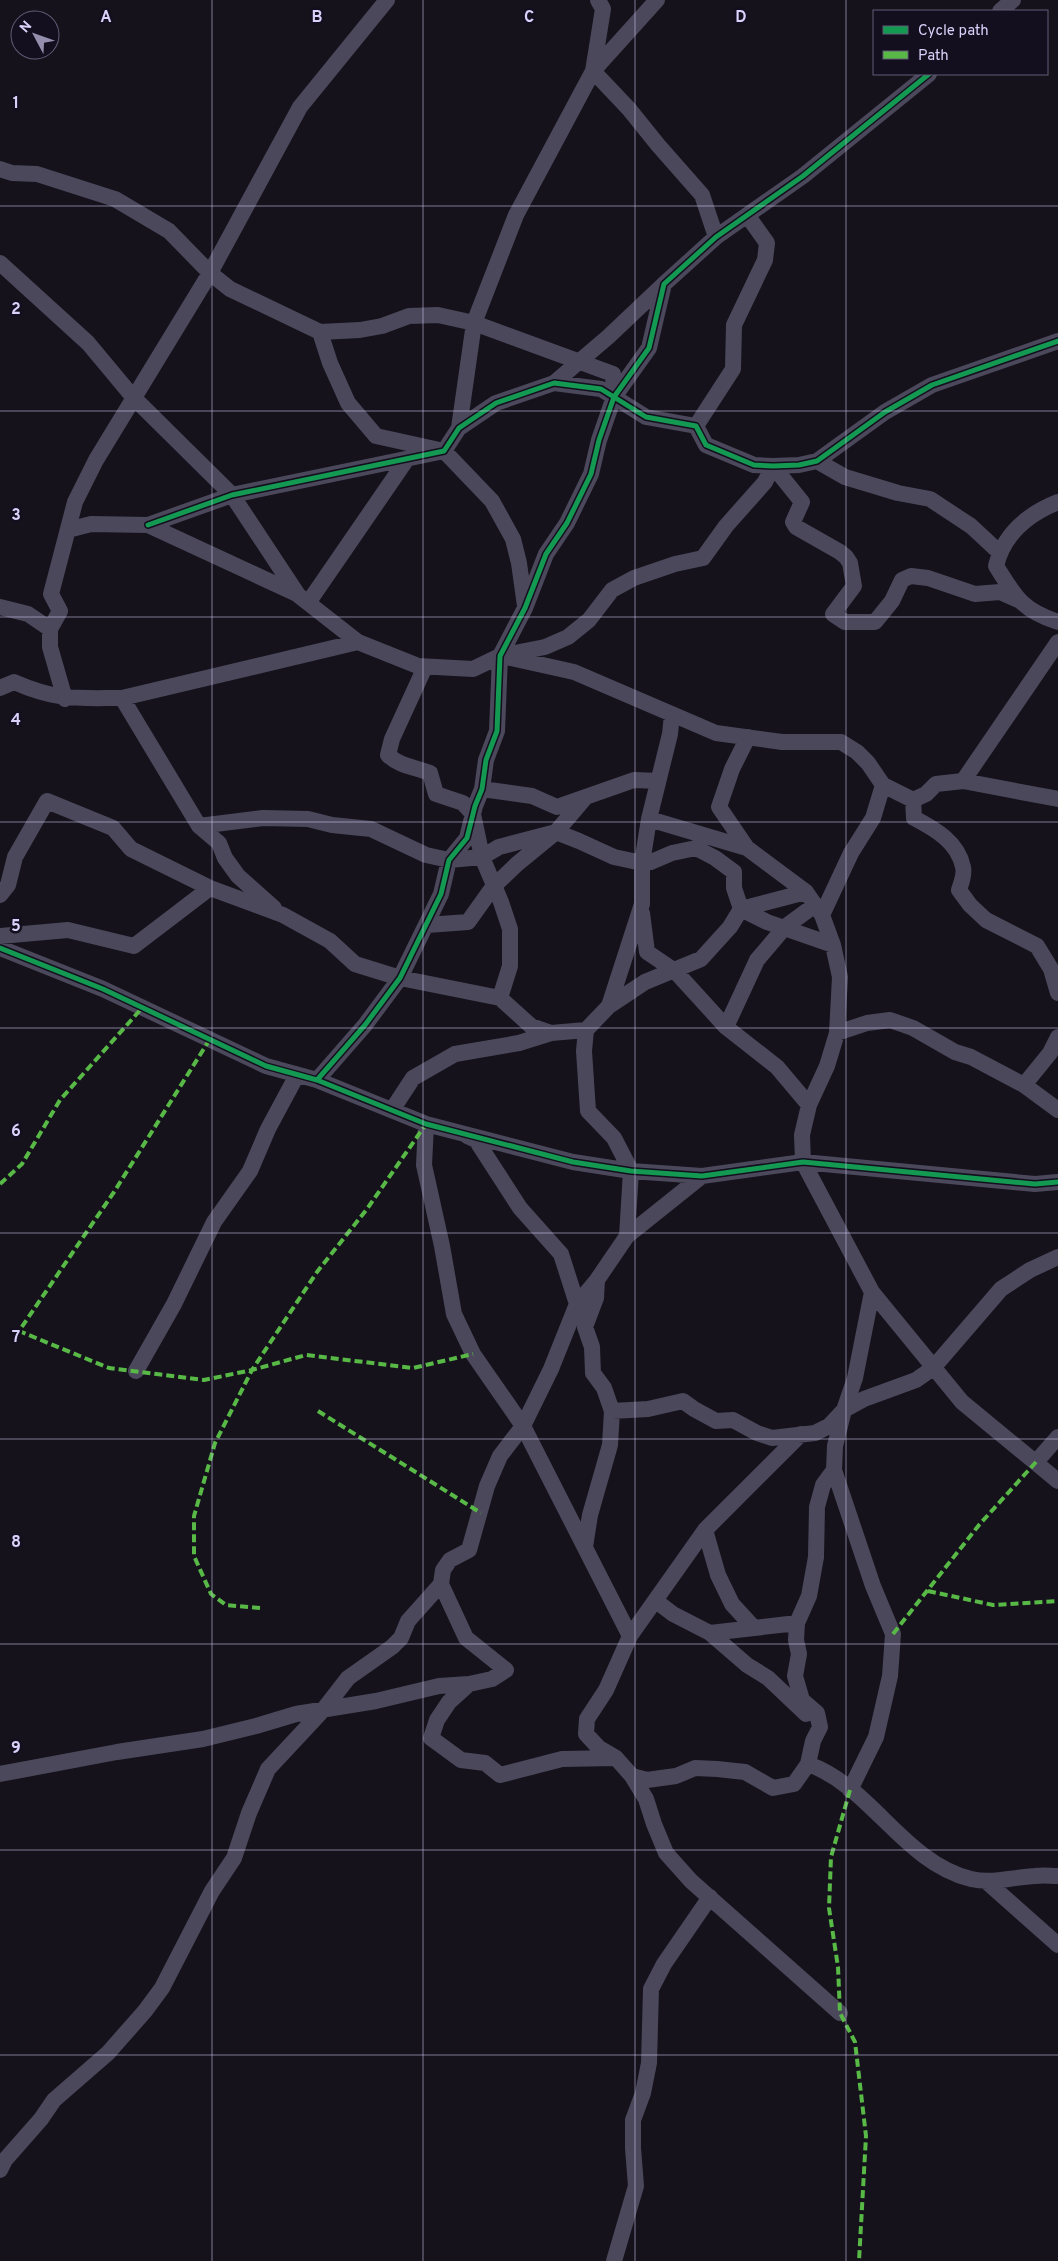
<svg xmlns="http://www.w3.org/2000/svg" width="1058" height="2261" viewBox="0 0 1058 2261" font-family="Overpass,sans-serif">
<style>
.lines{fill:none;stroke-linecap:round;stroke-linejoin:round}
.street{stroke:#4b485b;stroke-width:16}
.quiet{stroke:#58b947;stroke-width:4;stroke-dasharray:8 4;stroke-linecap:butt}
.cycleway-casing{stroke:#130f1f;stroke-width:8}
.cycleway{stroke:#139951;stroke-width:5}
.grid{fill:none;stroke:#d9d2fa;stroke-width:1;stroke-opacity:0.55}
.grid-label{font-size:16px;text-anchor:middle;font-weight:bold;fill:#d9d2fa;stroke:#130f1f;stroke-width:5;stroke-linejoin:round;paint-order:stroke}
</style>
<rect width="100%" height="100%" fill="#15121c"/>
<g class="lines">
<!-- street -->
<path class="street" d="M657,0L593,71L629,109L658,145L702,195L716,237
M1000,11L1013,0
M0,169L12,173L37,174L115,199L169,231L210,273L230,289L320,332L330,363L348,403L376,436L444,451L492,501L513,539L519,563L525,606
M0,263L88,343L133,397L232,495L298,595L358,642L418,666L473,669L500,656L545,647L568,637L589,620L612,590L634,578L675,564L703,558L726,526L765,482L773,466
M320,332L360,330L382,326L409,316L438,315L474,323L613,374L614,397
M554,383L608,337L664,284
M696,426L733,369L734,325L765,260L767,243L747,215
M459,428L474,323L516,215L593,71L603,9L598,0
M817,461L845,477L898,493L930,499L971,526L1000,553
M773,466L802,502L793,522L796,527L840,552L846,557L850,563L854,586L833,614L845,622H875L892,601L902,580L911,576L928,578L975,594L1000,592L1018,600
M1058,502C1028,514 1004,533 996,566C1015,596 1021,610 1058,622
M148,525L232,495L444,451L459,428L496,403L554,383L601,389L646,417L696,426L706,445L754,465L773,466L799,465L817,461L885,412L932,385L1058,341
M68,530L91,524L148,525L297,594
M308,603L407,459
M0,607L28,614L50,629V647L65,699
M50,629L60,611L51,594L75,502L96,460L210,273L300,107L387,0
M507,657L574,672L716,733L782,742H841L857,752L868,763L883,785
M425,667L392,739L388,755C399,766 415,767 430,773L436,794L463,803L473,814L482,857L501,902L510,929V966L500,998
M0,688L14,682C57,701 77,698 122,698L199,826L219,843L225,858L238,876L274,908
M122,698L358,642
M963,781L1058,642
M482,789L532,796L557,807L634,780L658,781
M913,800L914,818C935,829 958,842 963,867C965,874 961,884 959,890L970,905L986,920L1037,946L1051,969L1058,993
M649,819L747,848L806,892L822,915L833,945L840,977L837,1033L827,1066L809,1105L802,1135L803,1162L872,1292L962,1402L1058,1481
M199,826L263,818L308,819L332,825L371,829L426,855L449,860L482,857L499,847L556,832L579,841L614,857L642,863L651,862L672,853L696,848L715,858L734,872V888L741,909L767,922L833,945
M747,848L719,807L732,769L748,737
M0,895L8,885L15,857L47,801L113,828L131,849L210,888L283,915L330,941L355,964L400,978L500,998L531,1026L551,1033L586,1030
M642,913L647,952L675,971L726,1027L777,1067L809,1105
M822,915L851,853L873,818L883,785L913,800L926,794L936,784L963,781L1058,799
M427,925L468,922L493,887L517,864L556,832L584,799
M0,936L68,930L134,946L210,888
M0,948L103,989L266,1066L317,1080L426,1124L573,1162L631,1171L702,1176L803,1162L1035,1184L1058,1182
M609,1006L645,982L701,959L730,927L741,909L806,892
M726,1027L757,960L785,927L815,905
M837,1033L867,1023L890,1020L913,1028L955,1052L971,1057L1024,1085L1050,1053L1058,1037
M317,1080L365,1025L400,978L441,894L449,860L467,838L475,806L482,789L486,760L497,731L500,656L525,608L546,554L567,523L591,474L599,440L614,397L649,348L664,284L716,237L803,176L929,74
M1024,1085L1058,1110
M392,1110L413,1078L455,1054L519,1043L551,1033
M426,1124L424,1165L442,1246L454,1314L473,1354L523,1426L630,1636
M467,1136L476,1140L520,1208L561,1254L577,1304
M627,1236L631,1171L614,1138L588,1111L584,1051L586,1030L609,1006L642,904V863L649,819L670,734L672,714
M136,1371L174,1304L214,1222L250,1171L268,1129L297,1075
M612,1411L648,1409L683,1401L694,1409L716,1421L733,1420L757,1433L772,1438L815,1433L829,1426L844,1410L864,1399L916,1380L933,1368L1001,1289L1030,1270L1058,1257
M801,1434L705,1530L630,1636L606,1690L587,1719L586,1734L599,1748L616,1758L632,1776L647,1780L676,1776L695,1768L717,1769L745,1772L773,1788L794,1784L808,1764C871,1786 903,1862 971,1879C993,1884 1013,1877 1035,1876C1043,1875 1050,1876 1058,1876
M1036,1462L1058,1437
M705,1530L718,1575L732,1604L754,1628L797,1623
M585,1547L590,1515L610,1445L612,1411L604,1388L593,1373L592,1347L585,1327L596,1298L597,1280
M656,1601L673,1614L710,1633L754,1628
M710,1633L747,1665L768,1678L806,1714
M616,1758L562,1759L500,1775L485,1763L461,1760L431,1738L437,1720L449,1702L469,1684L492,1679L506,1670L466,1638L441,1584L443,1570L450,1560L469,1550L487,1486L500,1456L523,1426L551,1369L577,1304L597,1280L627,1236L702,1176
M808,1764L813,1741L820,1727L817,1713L802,1700L795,1676L799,1654L796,1640L797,1623L809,1596L816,1557L817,1507L823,1485L834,1470
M0,1774L117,1752L203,1739L256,1726L296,1714L376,1701L439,1686L469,1684
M632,1776L646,1799L654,1824L666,1853L691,1881L840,2013
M850,1790L876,1737L890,1676L893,1634L873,1586L834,1470L835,1446L844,1410L855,1378L872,1292
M987,1882L1058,1945
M0,2170L5,2160L41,2119L54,2100L108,2053L145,2011L162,1988L212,1891L234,1858L249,1813L268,1769L324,1709L348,1678L392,1647L401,1638L408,1621L441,1584
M614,2261L636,2186L633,2148V2120L643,2093L649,2063L651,1989L664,1964L710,1897"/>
<!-- quiet -->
<path class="quiet" d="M210,1039L114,1192L19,1331L109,1368L204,1380L252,1370L306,1355L413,1368L473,1354
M0,1184L22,1164L60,1100L142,1008
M318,1411L481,1513
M928,1591L993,1605L1058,1601
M260,1608L226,1605L211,1594L194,1556V1516L215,1443L252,1370L317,1272L367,1209L426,1124
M893,1634L979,1525L1036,1462
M850,1790L831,1857L829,1908L838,1967L840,2013L855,2042L866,2136L859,2261"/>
<defs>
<path id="cycleway" d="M148,525L232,495L444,451L459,428L496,403L554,383L601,389L646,417L696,426L706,445L754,465L773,466L799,465L817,461L885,412L932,385L1058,341
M0,948L103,989L266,1066L317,1080L426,1124L573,1162L631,1171L702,1176L803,1162L1035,1184L1058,1182
M317,1080L365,1025L400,978L441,894L449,860L467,838L475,806L482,789L486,760L497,731L500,656L525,608L546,554L567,523L591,474L599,440L614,397L649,348L664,284L716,237L803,176L929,74"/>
</defs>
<!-- cycleway casing -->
<use href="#cycleway" class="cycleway-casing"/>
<!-- cycleway -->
<use href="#cycleway" class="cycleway"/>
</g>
<!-- grid -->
<path class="grid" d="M212,0V2261M423,0V2261M635,0V2261M846,0V2261M0,206H1058M0,411H1058M0,617H1058M0,822H1058M0,1028H1058M0,1233H1058M0,1439H1058M0,1644H1058M0,1850H1058M0,2055H1058"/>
<g class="grid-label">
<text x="106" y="22">A</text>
<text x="317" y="22">B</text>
<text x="529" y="22">C</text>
<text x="741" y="22">D</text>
<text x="16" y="108">1</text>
<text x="16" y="314">2</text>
<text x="16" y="520">3</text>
<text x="16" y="725">4</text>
<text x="16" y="931">5</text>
<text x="16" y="1136">6</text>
<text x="16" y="1342">7</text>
<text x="16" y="1547">8</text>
<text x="16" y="1753">9</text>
</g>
<!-- legend -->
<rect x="873" y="10" width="175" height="65" fill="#130f1f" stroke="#625d77"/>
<rect x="883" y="26" width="25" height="8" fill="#139951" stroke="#625d77"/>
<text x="918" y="35" font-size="15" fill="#d9d2fa">Cycle path</text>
<rect x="883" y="51" width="25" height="8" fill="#58b947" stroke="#625d77"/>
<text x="918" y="60" font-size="15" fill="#d9d2fa">Path</text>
<!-- north arrow -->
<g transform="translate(35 35) rotate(311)"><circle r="24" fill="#130f1f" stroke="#625d77"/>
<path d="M0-4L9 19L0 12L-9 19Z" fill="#948fac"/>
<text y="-8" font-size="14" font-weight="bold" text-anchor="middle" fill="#d9d2fa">N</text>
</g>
</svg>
